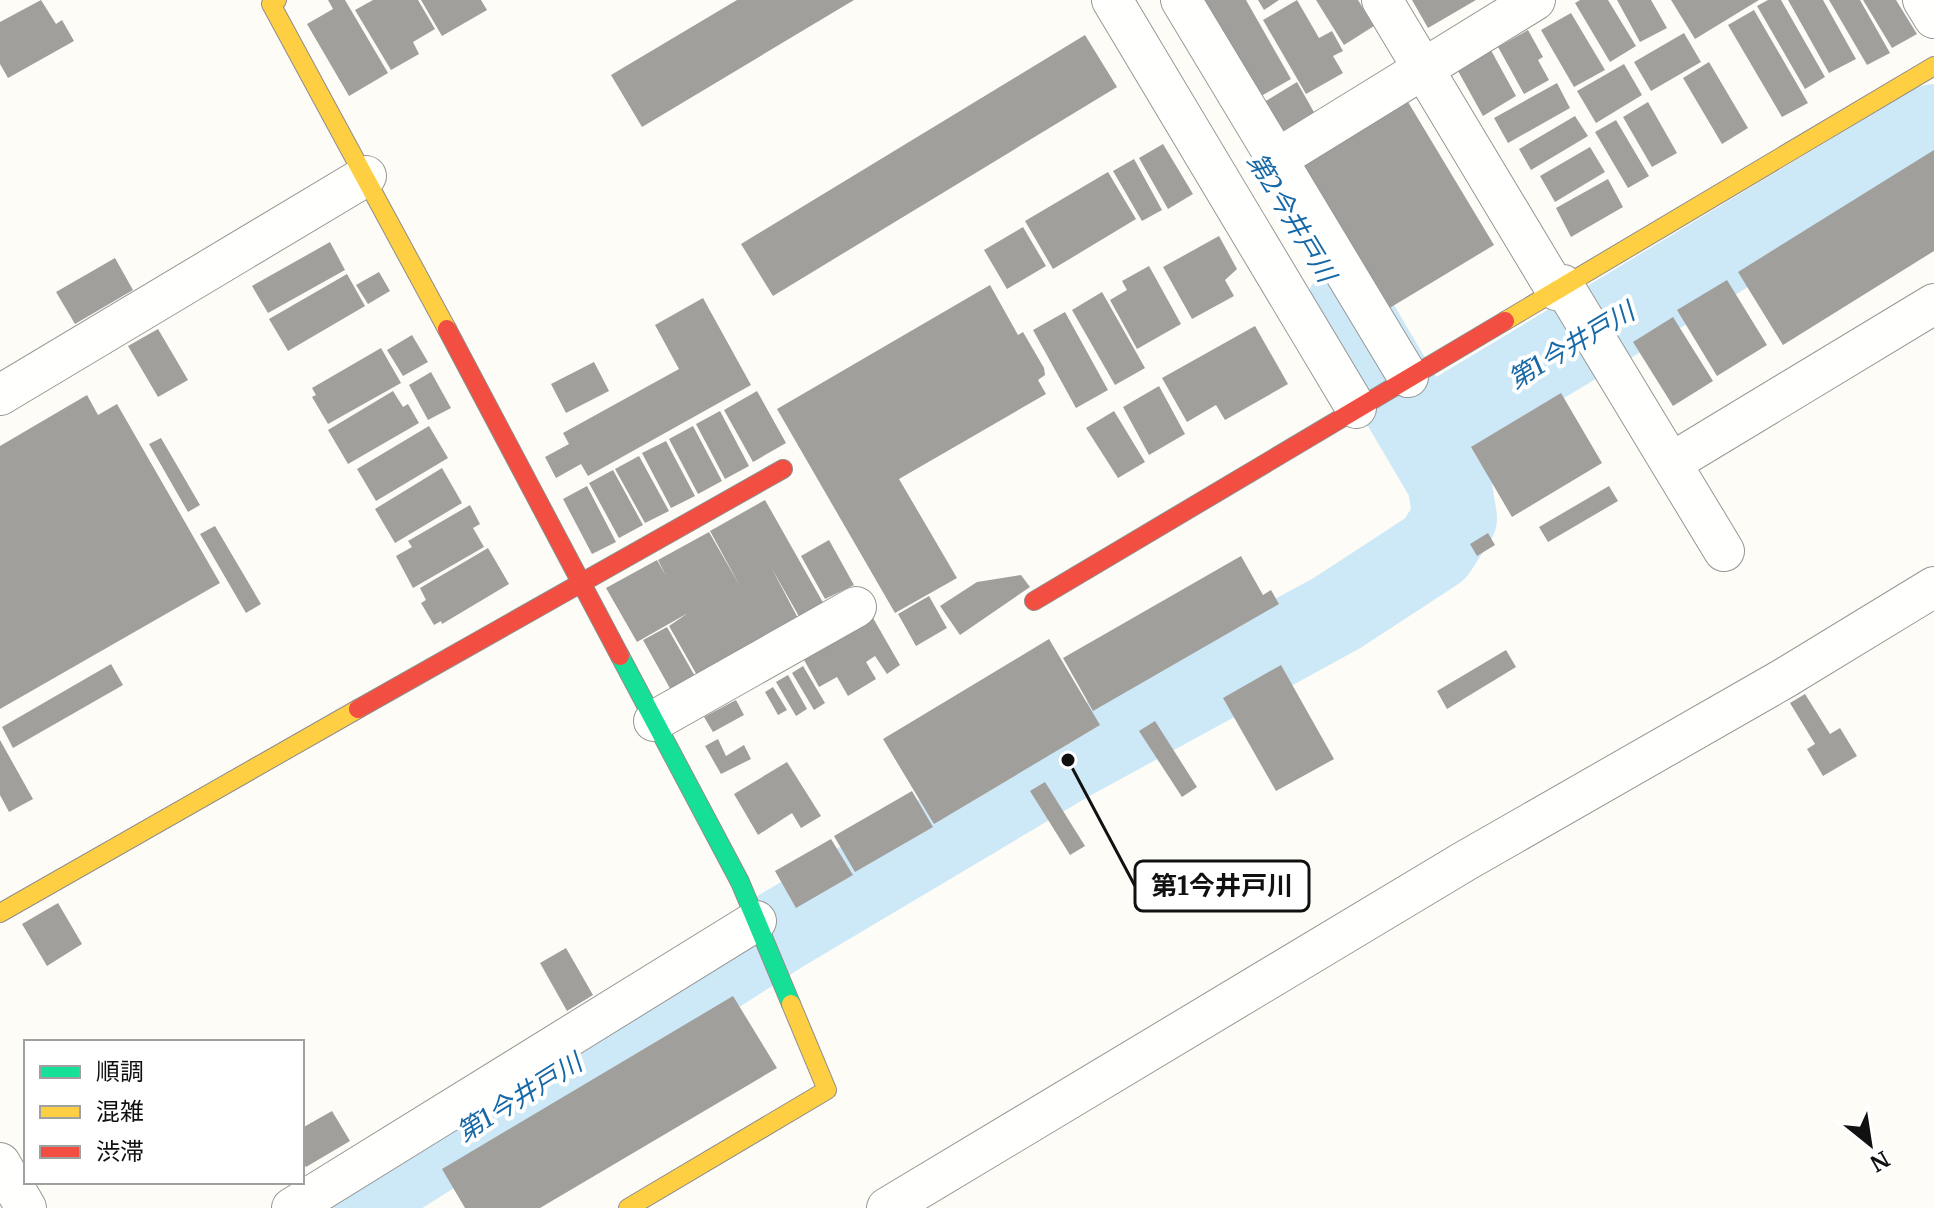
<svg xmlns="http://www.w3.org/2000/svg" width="1934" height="1208" viewBox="0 0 1934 1208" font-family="Merriweather,'Noto Sans JP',serif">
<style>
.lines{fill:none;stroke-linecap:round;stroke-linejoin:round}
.river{stroke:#cde8f7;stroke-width:84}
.building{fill:#a19f9c}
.street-casing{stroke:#979795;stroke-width:42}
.fast-casing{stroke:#8e8d8b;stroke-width:20}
.slow-casing{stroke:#8e8d8b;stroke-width:20}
.jam-casing{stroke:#8e8d8b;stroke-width:20}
.street{stroke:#fffffe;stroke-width:40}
.fast{stroke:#16e098;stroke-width:18}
.slow{stroke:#ffcf43;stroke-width:18}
.jam{stroke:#f24e42;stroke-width:18}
.labels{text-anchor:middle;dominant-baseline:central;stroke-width:8;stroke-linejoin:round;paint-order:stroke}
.water-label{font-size:26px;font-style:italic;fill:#1768a6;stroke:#fff}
.leader{fill:none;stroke:#111;stroke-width:3}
.callout-dot{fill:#111;stroke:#fff;stroke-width:3}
.callout{fill:#fff;stroke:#111;stroke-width:3}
.callout-label{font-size:26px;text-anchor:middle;font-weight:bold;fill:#111}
</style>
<rect width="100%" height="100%" fill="#fdfcf7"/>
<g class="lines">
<!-- river -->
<path class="river" d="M1423,434L1934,126
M344,1208L779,932L1068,760L1337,613L1435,549L1455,518L1449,481L1347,308"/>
</g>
<!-- building -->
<path class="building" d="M41,0L56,24L62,20L74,41L8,78L0,64V22Z
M328,0H345L388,73L349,96L307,24L333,9Z
M373,0H418L435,29L413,42L419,54L391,70L355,10Z
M421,0H481L487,10L442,36Z
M737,0H854L642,127L611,75Z
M1190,0H1246L1291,79L1249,103Z
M1258,0H1279L1264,10Z
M1297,0L1319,38L1332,31L1343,51L1333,56L1343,73L1306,94L1263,20Z
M1316,0H1358L1374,26L1344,45Z
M1412,0H1476L1428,28Z
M1580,0H1608L1636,46L1610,62L1575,3Z
M1617,0H1651L1667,28L1640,42Z
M1671,0H1759L1695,39Z
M1768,0H1781L1825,77L1805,89L1757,6Z
M1788,0H1823L1856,59L1829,73Z
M1829,0H1860L1890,53L1867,65Z
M1863,0H1896L1917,34L1892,48Z
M1754,10L1808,103L1782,117L1728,25Z
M1571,13L1605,70L1574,87L1541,30Z
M1528,30L1543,57L1538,60L1549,80L1524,94L1498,47Z
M1684,33L1701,62L1651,91L1634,62Z
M1085,35L1117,87L773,296L741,244Z
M1487,43L1516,96L1483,116L1453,62Z
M1709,62L1748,128L1722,144L1683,78Z
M1624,64L1642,95L1596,123L1577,91Z
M1297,82L1315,114L1279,135L1261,104Z
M1557,83L1570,108L1508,143L1494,118Z
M1408,102L1494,245L1383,312L1297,170Z
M1648,102L1677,153L1652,167L1623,117Z
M1575,116L1588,136L1531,170L1519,149Z
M1616,120L1649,176L1628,188L1595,132Z
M1163,144L1193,194L1168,209L1139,158Z
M1590,147L1605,172L1555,202L1540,176Z
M1934,150V251L1783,345L1738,272Z
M1134,159L1162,210L1142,221L1113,171Z
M1108,172L1136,219L1053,269L1025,221Z
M1608,179L1623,207L1571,237L1556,208Z
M1023,227L1046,266L1007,289L984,250Z
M1219,236L1237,269L1225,280L1234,296L1192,319L1163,267Z
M330,242L345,270L268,313L252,286Z
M115,258L133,290L75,324L56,292Z
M1149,266L1181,324L1137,349L1110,300L1127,290L1122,281Z
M379,272L390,291L368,304L356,285Z
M347,274L365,306L288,351L269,319Z
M1727,280L1767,345L1717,376L1677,310Z
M990,285L1018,335L1023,332L1044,368L1045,375L1038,380L1046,394L899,479L957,578L895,613L777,409Z
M1102,292L1145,368L1115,385L1072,310Z
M703,298L751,385L588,476L581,464L556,478L545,457L569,444L563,433L679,369L655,325Z
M1065,312L1108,390L1076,408L1033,330Z
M1673,317L1713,381L1673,406L1633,342Z
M1255,326L1288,384L1225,420L1216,405L1187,422L1162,378Z
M158,329L188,380L158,397L128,346Z
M412,335L428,362L403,376L387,350Z
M381,348L401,383L328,424L312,397L316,395L312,388Z
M594,362L609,391L566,413L551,384Z
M431,372L451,408L428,420L409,385Z
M1159,386L1185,434L1149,455L1123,407Z
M393,391L403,407L408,404L419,423L348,464L328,430Z
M757,391L786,443L753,462L724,410Z
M1561,393L1602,463L1512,517L1471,447Z
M87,395L98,415L117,404L220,583L0,709V446Z
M720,411L749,466L725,479L696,424Z
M1114,411L1145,462L1118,478L1086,428Z
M429,426L448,458L376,501L357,469Z
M693,426L722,481L698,494L669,439Z
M161,438L200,505L188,512L149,444Z
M666,441L695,496L671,508L642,453Z
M639,456L669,511L645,523L615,469Z
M442,468L462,503L395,543L375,509Z
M613,470L643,525L619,538L589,483Z
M587,486L616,542L592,554L563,499Z
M1609,486L1618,501L1548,542L1539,527Z
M765,500L825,606L801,620L771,567L799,620L698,677L669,626L688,613L637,642L606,588L657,560L666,576L658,560L709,532L740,586L710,531Z
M470,505L480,524L473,528L484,547L413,588L396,556L412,547L408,541Z
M215,526L261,604L246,613L200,534Z
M1488,533L1495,545L1477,556L1470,544Z
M829,540L854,585L825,599L801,556Z
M488,548L509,584L442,624L441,621L434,625L421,603L426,600L420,588Z
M1241,556L1263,595L1271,590L1279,604L1093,711L1063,658Z
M1021,575L1030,587L960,635L940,606L977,582Z
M929,596L947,628L916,646L898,614Z
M869,611L900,665L887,674L875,656L866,662L876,679L848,696L837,677L819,687L803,658Z
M667,627L696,678L672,692L643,640Z
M1049,639L1100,725L934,824L883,739Z
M1506,650L1516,667L1447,709L1437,691Z
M111,664L123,685L13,748L2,727Z
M1281,665L1334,759L1276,791L1223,698Z
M803,666L825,703L814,710L792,673Z
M788,675L807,709L796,716L776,682Z
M773,687L787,710L778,715L765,692Z
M1805,694L1830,734L1840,728L1857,756L1823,776L1807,749L1815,744L1790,703Z
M736,700L744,715L713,732L704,717Z
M1155,721L1197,787L1182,797L1139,731Z
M718,739L726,756L744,745L751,759L721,774L705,746Z
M0,740L33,799L9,812L0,795Z
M787,762L821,816L801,828L792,813L758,835L734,794Z
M1045,782L1085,846L1070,855L1030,791Z
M912,791L933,827L855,872L834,836Z
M831,839L853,875L796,908L775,871Z
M58,903L82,944L47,966L22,924Z
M566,948L593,995L567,1011L540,963Z
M733,996L777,1068L540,1208H465L442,1169Z
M332,1111L350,1141L306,1167L302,1161V1128Z"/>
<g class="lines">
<defs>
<path id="street" d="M1112,0L1356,408
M1181,0L1408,377
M1382,0L1556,290
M1923,0L1934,18
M1277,159L1535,0
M1563,285L1724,551
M0,395L366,176
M1671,463L1934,304
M654,721L856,607
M0,1163L26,1208
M292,1208L756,921
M887,1208L1465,861L1783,679L1934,587"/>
<path id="fast" d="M620,656L740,882L791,1004"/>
<path id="slow" d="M277,0L271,4L447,329
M1505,321L1934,66
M0,913L358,709
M628,1208L827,1090L791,1004"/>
<path id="jam" d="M447,329L620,656
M1034,601L1505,321
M358,709L783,469"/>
</defs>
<!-- street casing -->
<use href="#street" class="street-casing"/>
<!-- fast casing -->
<use href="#fast" class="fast-casing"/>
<!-- slow casing -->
<use href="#slow" class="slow-casing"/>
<!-- jam casing -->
<use href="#jam" class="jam-casing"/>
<!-- street -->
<use href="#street" class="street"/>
<!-- fast -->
<use href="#fast" class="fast"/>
<!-- slow -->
<use href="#slow" class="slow"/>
<!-- jam -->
<use href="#jam" class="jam"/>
</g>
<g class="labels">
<!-- water labels -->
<g class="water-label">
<text transform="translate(1292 217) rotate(59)">第2今井戸川</text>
<text transform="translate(1571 345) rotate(-31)">第1今井戸川</text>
<text transform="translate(519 1097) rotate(-32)">第1今井戸川</text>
</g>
</g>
<!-- callouts -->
<path class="leader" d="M1068 760L1135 886"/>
<circle class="callout-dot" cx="1068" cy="760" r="8"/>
<rect class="callout" x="1135" y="861" width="174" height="50" rx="8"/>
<g class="callout-label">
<text x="1222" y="895">第1今井戸川</text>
</g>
<!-- legend -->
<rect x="24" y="1040" width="280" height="144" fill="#ffffff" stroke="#a0a0a0" stroke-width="2"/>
<rect x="40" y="1066" width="40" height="12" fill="#16e098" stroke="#a0a0a0" stroke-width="2"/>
<text x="96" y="1080" font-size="24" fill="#111111">順調</text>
<rect x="40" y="1106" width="40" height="12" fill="#ffcf43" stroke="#a0a0a0" stroke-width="2"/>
<text x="96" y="1120" font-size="24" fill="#111111">混雑</text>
<rect x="40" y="1146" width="40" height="12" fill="#f24e42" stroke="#a0a0a0" stroke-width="2"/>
<text x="96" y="1160" font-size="24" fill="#111111">渋滞</text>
<!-- north arrow -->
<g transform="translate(1870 1144) rotate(150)" stroke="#ffffff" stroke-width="6" paint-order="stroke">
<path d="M0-6L14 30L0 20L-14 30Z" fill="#111111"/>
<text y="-12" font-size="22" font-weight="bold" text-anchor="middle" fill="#111111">N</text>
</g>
</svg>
